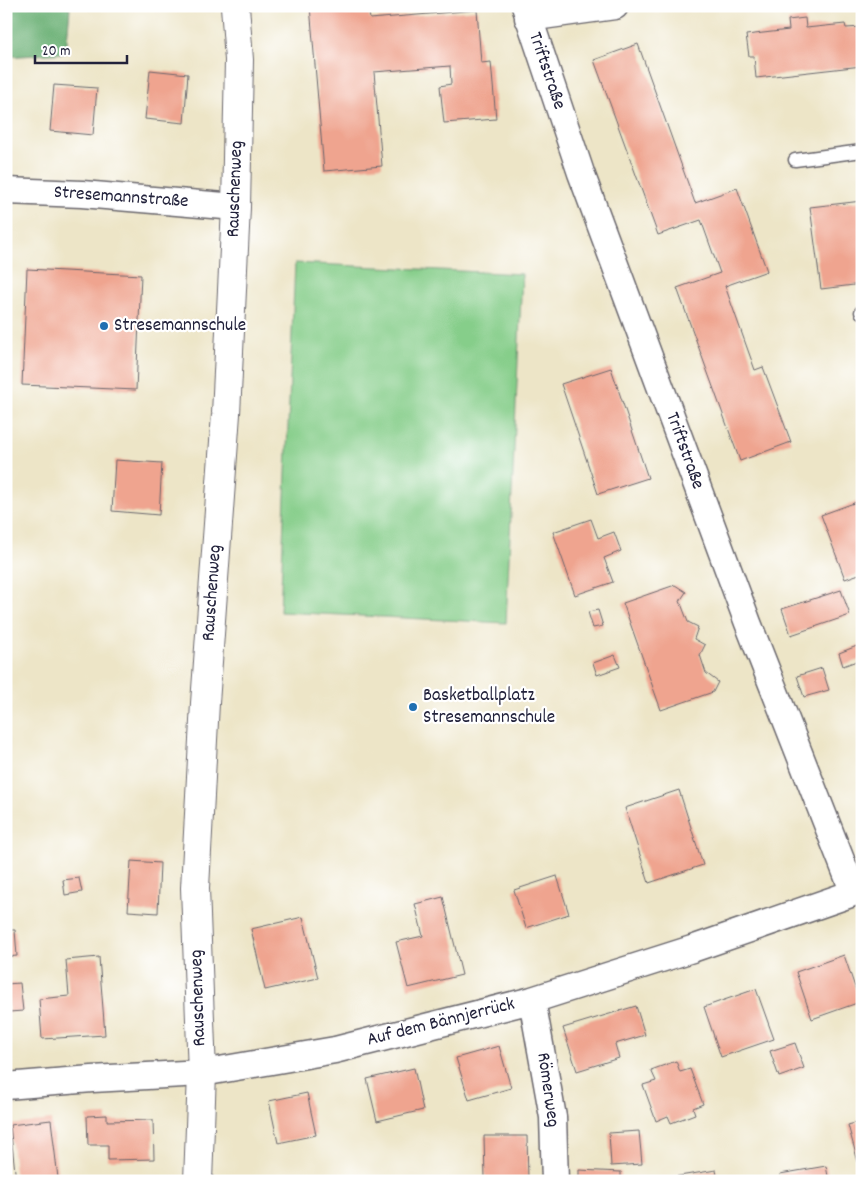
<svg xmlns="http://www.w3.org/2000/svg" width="868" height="1187" viewBox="0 0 868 1187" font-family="Dekko,sans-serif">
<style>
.green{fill:#86ce8a;stroke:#547862}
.forest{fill:#6cb176;stroke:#476a58}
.building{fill:#efa48f}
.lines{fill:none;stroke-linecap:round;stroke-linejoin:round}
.lane-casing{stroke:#69666c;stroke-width:15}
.street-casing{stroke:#69666c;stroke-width:29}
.secondary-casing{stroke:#69666c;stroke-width:30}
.lane{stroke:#fff;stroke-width:12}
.street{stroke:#fff;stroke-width:26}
.secondary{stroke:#fff;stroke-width:28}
.poi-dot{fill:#1f6fb2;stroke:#fff;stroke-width:2}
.labels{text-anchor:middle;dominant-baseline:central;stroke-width:4.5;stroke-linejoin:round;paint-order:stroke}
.street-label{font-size:19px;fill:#22223b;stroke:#fff}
.poi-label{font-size:19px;fill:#22223b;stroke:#fff;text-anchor:start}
</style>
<rect width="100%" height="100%" fill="#fff"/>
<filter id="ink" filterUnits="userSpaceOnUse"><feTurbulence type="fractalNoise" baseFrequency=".02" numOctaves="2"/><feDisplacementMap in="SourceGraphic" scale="10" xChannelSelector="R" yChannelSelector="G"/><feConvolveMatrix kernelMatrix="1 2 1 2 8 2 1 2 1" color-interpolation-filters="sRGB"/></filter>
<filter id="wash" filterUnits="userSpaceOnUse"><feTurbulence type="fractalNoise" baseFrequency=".0096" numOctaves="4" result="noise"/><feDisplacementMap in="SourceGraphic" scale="20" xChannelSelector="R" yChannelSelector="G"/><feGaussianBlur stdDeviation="1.12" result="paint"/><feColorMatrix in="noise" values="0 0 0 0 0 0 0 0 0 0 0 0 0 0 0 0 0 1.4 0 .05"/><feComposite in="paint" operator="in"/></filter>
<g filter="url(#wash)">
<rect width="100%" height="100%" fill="#ede5c7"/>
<!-- green -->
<path class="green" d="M295,263L522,274L506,623L280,612Z"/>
<!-- forest -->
<path class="forest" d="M6,6H63L70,8L66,53L6,57Z"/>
<g id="blocks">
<!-- building -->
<path class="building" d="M310,6H368L370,19L477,10L481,63L491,62L496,119L444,123L440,86L451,84L450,66L374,72L382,166L324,171Z
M805,18L806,28L845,24L846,28L862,27V66L756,78L754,56H749L746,35L789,30L788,20Z
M638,44L695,203L737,188L767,271L725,286L755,370L763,367L791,442L740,461L677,288L720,273L701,220L658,235L594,60Z
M150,70L188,74L184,123L145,119Z
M54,85L97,88L93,135L50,131Z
M862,201V284L821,289L810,207Z
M27,269L141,275L136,390L22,385Z
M611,368L648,478L598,494L561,384Z
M115,460L162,463L159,515L112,511Z
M862,500V573L845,579L821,515Z
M591,519L598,538L614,532L621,551L604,558L613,582L575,595L553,532Z
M675,585L686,592L680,601L688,622L698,627L694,639L705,645L700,655L706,673L718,682L713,692L661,710L623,603Z
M841,590L850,615L791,635L782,609Z
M598,610L603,626L593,628L588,612Z
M862,644V659L843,666L839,653Z
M615,655L620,667L597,675L593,663Z
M822,668L829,690L804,697L797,676Z
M679,790L703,865L649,883L625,808Z
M131,861L160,863L158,913L128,911Z
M557,876L569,914L526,928L514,890Z
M79,878L82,892L65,895L63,880Z
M443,897L462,975L408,988L396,942L423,936L415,904Z
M303,917L318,978L265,990L251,929Z
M6,930H15L17,956L6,957Z
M844,955L860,1002L812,1019L796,972Z
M99,957L105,1035L42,1039L39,999L69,996L66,960Z
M20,983L23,1011L9,1012L6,984Z
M756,989L774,1039L721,1057L704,1007Z
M636,1006L645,1035L615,1044L619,1058L577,1071L563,1028Z
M795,1043L804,1068L779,1077L770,1051Z
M499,1046L511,1088L469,1100L456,1058Z
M676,1061L680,1072L690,1069L703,1104L693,1108L695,1114L671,1123L668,1116L656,1121L643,1085L656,1081L651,1070Z
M414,1068L423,1110L377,1121L367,1079Z
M307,1093L316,1135L278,1143L269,1101Z
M107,1115V1121L153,1120L154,1159L108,1160V1145H88L87,1116Z
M51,1120L58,1178L29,1181H16L10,1125Z
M862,1121V1173H861L848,1125Z
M639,1131L642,1164L611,1166L609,1133Z
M484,1136H527L528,1179H485Z
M826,1166L829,1181H781L780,1174Z
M579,1170L621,1172V1181H579Z
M716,1170L718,1181H661V1179Z"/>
</g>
</g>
<g filter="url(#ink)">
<use href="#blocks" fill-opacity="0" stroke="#69666c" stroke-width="1"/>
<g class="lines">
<defs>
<path id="lane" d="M795,160L862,151
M861,312H862"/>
<path id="street" d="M525,6L581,173L748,623L854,893
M528,18L615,6
M6,191L82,194L236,207
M532,1000L553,1117L555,1181
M6,1086L92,1079L202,1073L335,1050L532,1000L692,949L862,890"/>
<path id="secondary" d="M198,1181L202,1073L195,888L205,703L226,414L236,207L239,60L235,6"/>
</defs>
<!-- lane casing -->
<use href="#lane" class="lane-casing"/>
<!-- street casing -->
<use href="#street" class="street-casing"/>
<!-- secondary casing -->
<use href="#secondary" class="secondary-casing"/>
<!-- lane -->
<use href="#lane" class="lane"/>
<!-- street -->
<use href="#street" class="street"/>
<!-- secondary -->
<use href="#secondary" class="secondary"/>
</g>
</g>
<!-- markers -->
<g class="poi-dot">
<circle cx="104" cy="326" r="5"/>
<circle cx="413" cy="707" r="5"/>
</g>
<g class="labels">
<!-- street labels -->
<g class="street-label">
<text transform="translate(546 71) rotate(71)">Triftstraße</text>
<text transform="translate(236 189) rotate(-88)">Rauschenweg</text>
<text transform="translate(121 198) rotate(4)">Stresemannstraße</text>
<text transform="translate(684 451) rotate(70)">Triftstraße</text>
<text transform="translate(213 593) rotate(-86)">Rauschenweg</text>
<text transform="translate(199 998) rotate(-92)">Rauschenweg</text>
<text transform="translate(441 1023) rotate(-14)">Auf dem Bännjerrück</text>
<text transform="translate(547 1090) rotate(82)">Römerweg</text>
</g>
<!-- poi labels -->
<g class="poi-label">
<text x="114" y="326">Stresemannschule</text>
<text x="423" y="696">Basketballplatz<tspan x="423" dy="22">Stresemannschule</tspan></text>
</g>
</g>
<!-- margin -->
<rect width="868" height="1187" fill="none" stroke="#fff" stroke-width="25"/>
<!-- scale -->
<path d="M35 55v8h92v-8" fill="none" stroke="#22223b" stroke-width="2.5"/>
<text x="42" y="55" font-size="15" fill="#22223b" stroke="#ffffff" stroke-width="4" paint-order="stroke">20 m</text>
</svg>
